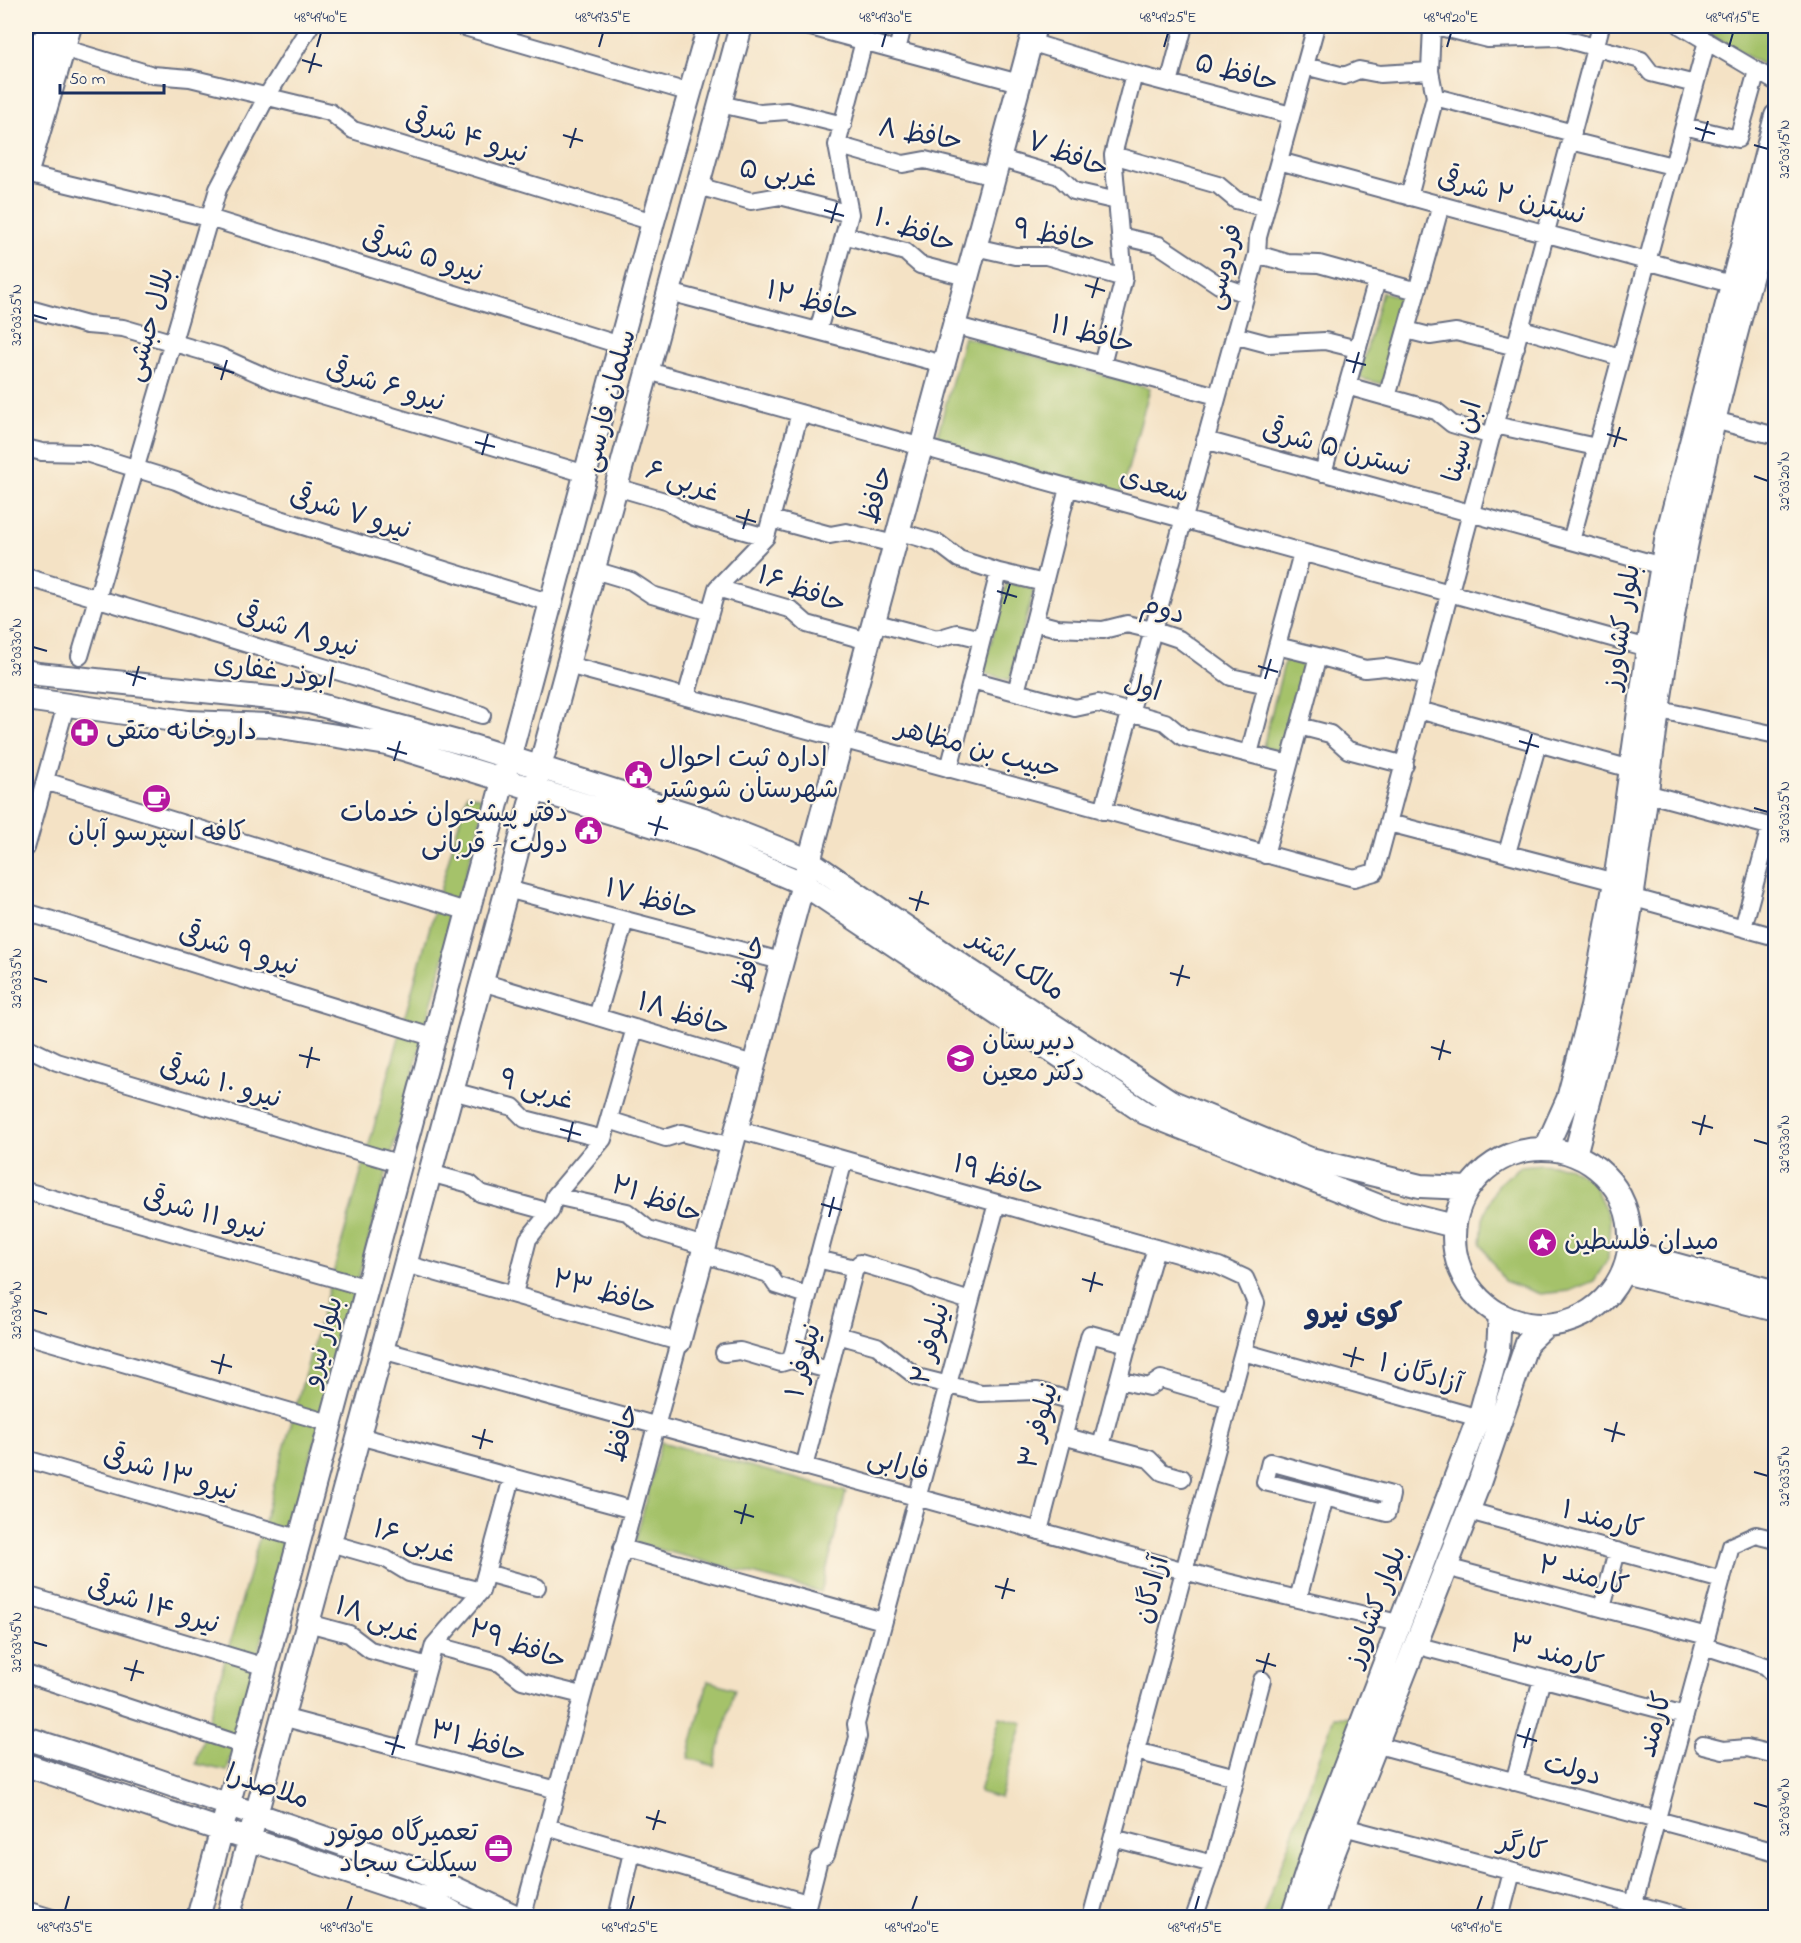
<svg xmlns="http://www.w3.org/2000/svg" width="1801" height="1943" viewBox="0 0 1801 1943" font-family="'Indie Flower','Playpen Sans Arabic',sans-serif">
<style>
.green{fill:#a5c26a;stroke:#607864;stroke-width:1.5}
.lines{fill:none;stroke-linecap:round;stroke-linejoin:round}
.street-casing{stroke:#676e82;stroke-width:20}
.secondary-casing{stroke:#676e82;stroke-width:26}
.street{stroke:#fff;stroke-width:16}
.secondary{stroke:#fff;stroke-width:22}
.ticks{fill:none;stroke:#1b2f5e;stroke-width:2}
.labels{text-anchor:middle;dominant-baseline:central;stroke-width:4.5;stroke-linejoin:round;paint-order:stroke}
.street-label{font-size:27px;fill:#1b2f5e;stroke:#fcf5e5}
.poi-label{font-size:27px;fill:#1b2f5e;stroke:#fcf5e5;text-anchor:start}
.neighbourhood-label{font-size:28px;font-weight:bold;fill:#1b2f5e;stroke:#fcf5e5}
.neatline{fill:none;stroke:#1b2f5e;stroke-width:2}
.ticks-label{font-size:15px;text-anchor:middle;fill:#1b2f5e}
</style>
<rect width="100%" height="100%" fill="#fcf5e5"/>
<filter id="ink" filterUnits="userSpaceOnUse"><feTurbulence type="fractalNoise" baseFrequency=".0167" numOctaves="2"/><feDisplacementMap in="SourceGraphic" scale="12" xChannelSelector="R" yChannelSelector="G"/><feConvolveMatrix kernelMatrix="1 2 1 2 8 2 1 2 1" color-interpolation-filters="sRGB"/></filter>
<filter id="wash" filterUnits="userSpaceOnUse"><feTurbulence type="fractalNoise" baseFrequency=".008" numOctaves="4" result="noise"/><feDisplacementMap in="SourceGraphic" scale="24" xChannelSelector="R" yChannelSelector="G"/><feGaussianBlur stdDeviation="1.35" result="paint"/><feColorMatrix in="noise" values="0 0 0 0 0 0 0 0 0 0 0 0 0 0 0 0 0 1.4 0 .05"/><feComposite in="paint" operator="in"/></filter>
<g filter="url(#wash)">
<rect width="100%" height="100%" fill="#f4e2c5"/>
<!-- green -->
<path class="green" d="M1694,26H1775V72Z
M1382,292L1405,298L1383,384L1359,378Z
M964,337L1150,388L1121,495L935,444Z
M1007,582L1034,589L1010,680L983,673Z
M1285,660L1307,666L1284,752L1263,747Z
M467,794L486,799L227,1771L196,1764Z
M1541,1164L1566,1166L1591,1180L1610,1218L1608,1259L1594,1281L1569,1291L1540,1294L1504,1281L1481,1244L1483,1218L1497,1185L1521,1166Z
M661,1442L846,1492L821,1592L635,1543Z
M708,1681L735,1689L714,1766L688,1758Z
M1000,1717L1023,1723L1000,1798L979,1792Z
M1334,1717L1354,1718L1293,1917L1262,1918Z"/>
</g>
<g filter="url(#ink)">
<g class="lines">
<defs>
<path id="street" d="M461,26L691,93
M807,26L1019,83
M1436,26L1488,39L1558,37L1641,60L1651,73L1695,84
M1681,26L1776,82
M26,39L43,44
M1030,42L1134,74L1291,115
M63,48L153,75L190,78L330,112L353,130L653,222
M897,50L903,26
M1305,66L1344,76L1359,70L1380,74L1430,71
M1169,83L1184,26
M1435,97L1573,133
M720,104L760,113L787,111L843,125
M1684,126L1738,139L1757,71
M1571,141L1672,166
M837,145L903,164L925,160L994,177
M1113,155L1218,185L1236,200L1266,208
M998,158L1059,176L1074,191L1117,201
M1279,161L1731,284
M26,174L209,218L620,345
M698,186L751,201L780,196L850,214
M1409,197L1435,97L1430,71L1432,26
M844,235L905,252L920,265L966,277
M1120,236L1159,245L1219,285L1246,294
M975,247L1015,256H1046L1124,278
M1257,254L1288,263L1319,264L1377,280
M1417,291L1441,205
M669,292L943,364
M26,308L87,325L123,328L219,356L275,381L586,474
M953,325L1217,396
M1522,329L1620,357
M1406,330L1430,336L1456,332L1516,347
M818,331L850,214L837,145L864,41
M1234,335L1268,344L1325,341L1357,349
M1102,365L1124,278L1113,155L1134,74
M648,371L1648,648
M1387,397L1417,291L1377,280L1347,386L1436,411L1452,424L1492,436
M1714,420L1776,436
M1495,425L1596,447
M1205,440L1662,566
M26,448L42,452L86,453L176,481L219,500L551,603
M1323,473L1347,386
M616,487L668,502L694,517L766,537
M771,519L830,535L846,532L894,544
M897,531L938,543L959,559L999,572
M1571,541L1707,41
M594,570L631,581L652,595L710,612
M26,577L482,715
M1044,583L1068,488
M717,588L790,609L807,624L868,641
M873,622L937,639L957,633L982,639
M1034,622L1057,628L1103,630L1127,624L1152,630L1179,639L1231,677L1267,685
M1277,646L1302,553
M80,656L218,189L267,96L310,26
M1318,656L1365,669L1385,667L1428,676
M568,665L1354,878L1375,872L1601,26
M1016,692L1075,708L1098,703L1165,722L1183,737L1249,754
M686,697L717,588L766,537L800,413
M1419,710L1631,769
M1660,710L1776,735
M1299,726L1330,734L1348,750L1405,765
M949,769L999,572L1044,583L1016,692L972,680
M45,781L469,912
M1646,793L1776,828
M1103,811L1257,254L1258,237L1316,26
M1389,823L1615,882
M26,848L66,705
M1507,853L1538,743
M1265,855L1318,656L1277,646L1249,754L1289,764
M507,889L781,961
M1631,897L1776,937
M26,912L435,1038
M1743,928L1770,827
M482,982L753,1064
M597,1017L625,920
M26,1047L57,1062L401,1164
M452,1091L513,1107L525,1119L603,1139
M609,1120L666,1138L682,1133L731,1146
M736,1129L1219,1266L1245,1278L1256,1303L1091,1918
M430,1173L470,1184L480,1193L550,1212
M26,1191L368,1288
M555,1196L627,1212L648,1229L704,1246
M702,1254L769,1274L776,1285L807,1295
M817,1259L855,1268L860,1263L916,1280L929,1288L970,1301
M406,1264L679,1342L522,1918
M514,1294L528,1239L550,1212L555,1196L603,1139L635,1028
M26,1335L333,1424
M838,1335L877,1346L917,1377L981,1393L1037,1391L1073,1401
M1128,1344L1156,1248
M382,1350L1214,1579L1402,1624
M1243,1352L1479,1418
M724,1353L740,1351L781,1363L791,1360L829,1370
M791,1360L844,1160
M1119,1380L1149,1387L1161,1379L1230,1399
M359,1436L633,1510
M1063,1436L1149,1459L1162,1472L1182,1478
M26,1459L301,1539
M804,1467L855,1268
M1469,1511L1722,1580
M1039,1531L1090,1334L1128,1344L1101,1446
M330,1543L386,1559L409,1573L481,1591
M622,1548L883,1621
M1446,1567L1707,1636
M486,1573L537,1587
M26,1595L266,1667
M1298,1599L1325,1497L1387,1513L1391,1495L1270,1462L1265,1482L1325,1497
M1602,1608L1617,1551
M308,1623L349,1634L370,1650L428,1666
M434,1645L500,1663L522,1680L582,1695
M1415,1645L1685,1716
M1704,1646L1766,1666L1776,1676
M26,1674L245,1746
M282,1717L557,1790
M1367,1742L1776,1852
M1703,1745L1723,1750L1747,1748L1776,1755
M405,1750L434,1645L481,1591L512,1478
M1136,1751L1236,1777
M1514,1782L1542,1679
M547,1827L807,1903
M1344,1827L1687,1918
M1113,1838L1213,1864
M26,1910L52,1918
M617,1918L632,1852
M804,1918L819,1859L826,1855L858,1737L856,1724L997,1203
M1194,1918L1213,1864L1262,1680
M1500,1918L1512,1872
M1630,1918L1731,1546L1756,1535L1776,1540"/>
<path id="secondary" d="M26,102L49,26
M26,175L70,26
M26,671L38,674L309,702L472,746L704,819L808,860L970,971L1170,1101L1310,1159L1420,1186L1468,1188
M26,699L188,722L268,725L387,744L700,840L802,883L1145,1113L1386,1209L1454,1226
M1546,1148L1568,1099L1592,1007L1615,882L1648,648L1667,535L1776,116
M1454 1237a88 88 0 1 1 176 0a88 88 0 1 1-176 0Z
M1575,1155C1594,1083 1613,1011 1626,937C1645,823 1655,707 1677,594C1702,457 1738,322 1776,189
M1630,1252L1776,1292
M1624,1272L1776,1310
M679,1342L1035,26
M26,1738L154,1779L412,1868L519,1918
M26,1765L431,1900L463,1918
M198,1918L653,222L709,26
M228,1918L741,26
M1292,1918L1317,1840L1481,1411L1498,1350L1500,1314
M1313,1918L1328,1867L1478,1486L1527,1343L1545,1326"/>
</defs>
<!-- street casing -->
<use href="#street" class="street-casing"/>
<!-- secondary casing -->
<use href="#secondary" class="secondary-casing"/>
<!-- street -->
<use href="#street" class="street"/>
<!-- secondary -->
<use href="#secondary" class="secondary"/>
</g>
</g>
<!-- ticks -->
<path class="ticks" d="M317,47L321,33M599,47L603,33M882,47L886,33M1164,47L1168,33M1447,47L1451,33M1729,47L1733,33M302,60L322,66M309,73L315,53M1695,128L1715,134M563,135L583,141M1702,141L1708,121M1754,145L1768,149M570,148L576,128M824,210L844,216M831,223L837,203M1085,285L1105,291M1092,298L1098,278M33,315L47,319M1346,360L1366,365M214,367L234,373M1353,373L1359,352M221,380L227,360M1607,434L1627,440M475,442L495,447M1614,447L1620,427M482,455L488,434M1754,476L1768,481M736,516L756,522M743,529L749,509M997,591L1017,597M1004,604L1010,584M33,647L47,651M1258,666L1278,672M126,673L146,679M1265,679L1271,659M133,686L139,666M1519,741L1539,747M387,748L407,754M1526,754L1532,734M394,761L400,741M1754,808L1768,812M648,823L668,829M655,836L661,816M909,898L929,904M916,911L922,891M1170,973L1190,978M33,978L47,982M1177,986L1183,965M1431,1047L1451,1053M299,1055L320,1060M1439,1060L1444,1040M307,1068L312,1047M1692,1122L1713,1128M560,1129L581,1135M1700,1135L1705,1115M1754,1140L1768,1144M568,1142L573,1122M821,1204L842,1210M829,1217L834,1197M1082,1279L1103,1285M1090,1292L1095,1272M33,1310L47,1314M1343,1354L1364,1360M211,1361L232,1367M1351,1367L1356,1347M219,1374L224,1354M1604,1429L1625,1435M472,1436L493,1442M1612,1442L1617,1422M480,1449L485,1429M1754,1472L1768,1476M734,1511L754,1517M741,1524L746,1504M995,1586L1015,1591M1002,1599L1008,1578M33,1642L47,1646M1256,1660L1276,1666M124,1668L144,1673M1263,1673L1269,1653M131,1681L137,1660M1517,1735L1537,1741M385,1742L405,1748M1524,1748L1530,1728M392,1755L398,1735M1754,1803L1768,1807M646,1817L666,1823M653,1830L659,1810M65,1910L69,1896M347,1910L352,1896M630,1910L634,1896M912,1910L917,1896M1195,1910L1199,1896M1477,1910L1482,1896"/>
<!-- icons -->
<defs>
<symbol id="pharmacy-disc" viewBox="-11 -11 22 22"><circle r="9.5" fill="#b5179e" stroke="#fcf5e5"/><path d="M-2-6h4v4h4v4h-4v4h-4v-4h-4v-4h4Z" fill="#fff"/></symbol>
<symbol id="civic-disc" viewBox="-11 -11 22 22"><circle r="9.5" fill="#b5179e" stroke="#fcf5e5"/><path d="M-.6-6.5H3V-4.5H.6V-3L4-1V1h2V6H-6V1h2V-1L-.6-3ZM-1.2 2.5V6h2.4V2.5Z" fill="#fff"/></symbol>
<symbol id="cafe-disc" viewBox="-11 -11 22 22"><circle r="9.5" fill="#b5179e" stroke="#fcf5e5"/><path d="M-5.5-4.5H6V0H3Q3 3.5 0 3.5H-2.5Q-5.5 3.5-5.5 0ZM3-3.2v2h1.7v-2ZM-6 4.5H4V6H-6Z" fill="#fff"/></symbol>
<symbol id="school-disc" viewBox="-11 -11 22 22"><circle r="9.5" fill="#b5179e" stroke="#fcf5e5"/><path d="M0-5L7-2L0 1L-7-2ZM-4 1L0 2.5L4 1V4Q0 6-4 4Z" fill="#fff"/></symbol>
<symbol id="sight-disc" viewBox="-11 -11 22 22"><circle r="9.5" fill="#b5179e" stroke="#fcf5e5"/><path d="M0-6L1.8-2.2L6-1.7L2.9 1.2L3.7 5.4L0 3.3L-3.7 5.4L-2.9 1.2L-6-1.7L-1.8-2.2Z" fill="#fff"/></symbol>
<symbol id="office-disc" viewBox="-11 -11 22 22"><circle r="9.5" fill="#b5179e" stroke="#fcf5e5"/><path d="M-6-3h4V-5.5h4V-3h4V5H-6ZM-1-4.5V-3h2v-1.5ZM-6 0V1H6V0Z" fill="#fff"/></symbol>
</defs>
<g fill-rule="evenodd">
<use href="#pharmacy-disc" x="68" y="716" width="33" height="33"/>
<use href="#civic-disc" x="622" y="758" width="33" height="33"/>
<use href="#cafe-disc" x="140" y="782" width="33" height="33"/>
<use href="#civic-disc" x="572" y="814" width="33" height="33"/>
<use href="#school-disc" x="944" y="1042" width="33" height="33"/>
<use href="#sight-disc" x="1526" y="1226" width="33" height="33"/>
<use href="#office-disc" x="482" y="1832" width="33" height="33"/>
</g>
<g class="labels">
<!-- street labels -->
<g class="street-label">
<text transform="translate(1236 74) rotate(15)">حافظ ۵</text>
<text transform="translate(920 136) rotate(10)">حافظ ۸</text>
<text transform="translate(466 138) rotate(17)">نیرو ۴ شرقی</text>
<text transform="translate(1067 156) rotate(21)">حافظ ۷</text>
<text transform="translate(778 175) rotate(8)">۵ غربی</text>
<text transform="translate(1511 198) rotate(15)">نسترن ۲ شرقی</text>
<text transform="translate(914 232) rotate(20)">حافظ ۱۰</text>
<text transform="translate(1054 237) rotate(11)">حافظ ۹</text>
<text transform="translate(422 257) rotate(17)">نیرو ۵ شرقی</text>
<text transform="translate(1225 267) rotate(-76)">فردوسی</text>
<text transform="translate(812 303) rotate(15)">حافظ ۱۲</text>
<text transform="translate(151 325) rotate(-74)">بلال حبشی</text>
<text transform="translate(1092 336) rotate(15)">حافظ ۱۱</text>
<text transform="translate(385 387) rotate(17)">نیرو ۶ شرقی</text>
<text transform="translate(610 401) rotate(-75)">سلمان فارسی</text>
<text transform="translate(1464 442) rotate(-75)">ابن سینا</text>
<text transform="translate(1336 450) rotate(15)">نسترن ۵ شرقی</text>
<text transform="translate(682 483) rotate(20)">۶ غربی</text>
<text transform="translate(1154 486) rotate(16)">سعدی</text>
<text transform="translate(878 495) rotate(-75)">حافظ</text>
<text transform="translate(350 514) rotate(17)">نیرو ۷ شرقی</text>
<text transform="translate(801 591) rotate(20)">حافظ ۱۶</text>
<text transform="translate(1163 611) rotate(17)">دوم</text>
<text transform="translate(1623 627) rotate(-81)">بلوار کشاورز</text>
<text transform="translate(297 632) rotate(17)">نیرو ۸ شرقی</text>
<text transform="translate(274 673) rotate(8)">ابوذر غفاری</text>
<text transform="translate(1142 689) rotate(17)">اول</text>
<text transform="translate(978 750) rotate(15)">حبیب بن مظاهر</text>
<text transform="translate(651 901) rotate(15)">حافظ ۱۷</text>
<text transform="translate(238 951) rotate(17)">نیرو ۹ شرقی</text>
<text transform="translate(751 964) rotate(-75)">حافظ</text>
<text transform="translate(1016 966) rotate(33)">مالک اشتر</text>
<text transform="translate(683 1016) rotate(17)">حافظ ۱۸</text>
<text transform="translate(220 1084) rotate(16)">نیرو ۱۰ شرقی</text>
<text transform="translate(536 1091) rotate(19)">۹ غربی</text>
<text transform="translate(998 1177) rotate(16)">حافظ ۱۹</text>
<text transform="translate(656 1201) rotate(20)">حافظ ۲۱</text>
<text transform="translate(204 1215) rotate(16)">نیرو ۱۱ شرقی</text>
<text transform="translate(604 1294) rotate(16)">حافظ ۲۳</text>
<text transform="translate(324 1342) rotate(-75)">بلوار نیرو</text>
<text transform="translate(932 1344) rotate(-75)">نیلوفر ۲</text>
<text transform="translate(805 1361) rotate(-76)">نیلوفر ۱</text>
<text transform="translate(1420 1375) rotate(16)">آزادگان ۱</text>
<text transform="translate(1040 1426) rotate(-75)">نیلوفر ۳</text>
<text transform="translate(624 1433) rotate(-75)">حافظ</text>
<text transform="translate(898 1466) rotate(15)">فارابی</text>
<text transform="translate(170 1475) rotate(16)">نیرو ۱۳ شرقی</text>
<text transform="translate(1602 1521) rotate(15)">کارمند ۱</text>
<text transform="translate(414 1543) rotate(19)">۱۶ غربی</text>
<text transform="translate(1583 1577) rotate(15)">کارمند ۲</text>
<text transform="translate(1153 1590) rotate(-75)">آزادگان</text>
<text transform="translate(153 1607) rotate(17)">نیرو ۱۴ شرقی</text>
<text transform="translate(1377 1607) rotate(-69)">بلوار کشاورز</text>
<text transform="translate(377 1621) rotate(20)">۱۸ غربی</text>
<text transform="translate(517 1646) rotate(20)">حافظ ۲۹</text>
<text transform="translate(1556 1656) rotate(15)">کارمند ۳</text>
<text transform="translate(1656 1725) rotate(-75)">کارمند</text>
<text transform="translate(478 1743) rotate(15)">حافظ ۳۱</text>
<text transform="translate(1572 1771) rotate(15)">دولت</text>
<text transform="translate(267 1788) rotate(19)">ملاصدرا</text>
<text transform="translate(1522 1848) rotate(15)">کارگر</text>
</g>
<!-- poi labels -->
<g class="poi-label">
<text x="106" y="732">داروخانه متقی</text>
<text x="659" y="759">اداره ثبت احوال<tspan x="659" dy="31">شهرستان شوشتر</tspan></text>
<text x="568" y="814" text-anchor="end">دفتر پیشخوان خدمات<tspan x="568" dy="31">دولت - قربانی</tspan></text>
<text x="157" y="833" text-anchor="middle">کافه اسپرسو آبان</text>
<text x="982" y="1042">دبیرستان<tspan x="982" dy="31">دکتر معین</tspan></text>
<text x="1564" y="1242">میدان فلسطین</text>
<text x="478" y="1833" text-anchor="end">تعمیرگاه موتور<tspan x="478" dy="31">سیکلت سجاد</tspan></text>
</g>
<!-- neighbourhood labels -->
<g class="neighbourhood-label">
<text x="1354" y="1315">کوی نیرو</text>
</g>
</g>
<!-- margin -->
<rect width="1801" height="1943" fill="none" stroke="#fcf5e5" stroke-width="66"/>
<!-- scale -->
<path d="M60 84v9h104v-9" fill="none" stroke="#1b2f5e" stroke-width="3"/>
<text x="69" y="84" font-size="18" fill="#1b2f5e" stroke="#fcf5e5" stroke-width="4.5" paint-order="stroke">50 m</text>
<rect x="33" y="33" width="1735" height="1877" class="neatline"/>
<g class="ticks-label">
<text x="321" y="22">48°49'40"E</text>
<text x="603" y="22">48°49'35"E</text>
<text x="886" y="22">48°49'30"E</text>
<text x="1168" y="22">48°49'25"E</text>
<text x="1451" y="22">48°49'20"E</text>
<text x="1733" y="22">48°49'15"E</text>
<text transform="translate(1784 149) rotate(-90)" y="5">32°03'15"N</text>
<text transform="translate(16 315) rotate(-90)" y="5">32°03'25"N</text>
<text transform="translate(1784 481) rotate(-90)" y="5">32°03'20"N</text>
<text transform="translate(16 647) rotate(-90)" y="5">32°03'30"N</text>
<text transform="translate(1784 812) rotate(-90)" y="5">32°03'25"N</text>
<text transform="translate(16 978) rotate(-90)" y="5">32°03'35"N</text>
<text transform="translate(1784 1144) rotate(-90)" y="5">32°03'30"N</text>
<text transform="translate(16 1310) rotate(-90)" y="5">32°03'40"N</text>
<text transform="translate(1784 1476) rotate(-90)" y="5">32°03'35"N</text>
<text transform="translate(16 1642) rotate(-90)" y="5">32°03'45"N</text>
<text transform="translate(1784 1807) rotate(-90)" y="5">32°03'40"N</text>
<text x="65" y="1932">48°49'35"E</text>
<text x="347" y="1932">48°49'30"E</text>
<text x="630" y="1932">48°49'25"E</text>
<text x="912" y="1932">48°49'20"E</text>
<text x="1195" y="1932">48°49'15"E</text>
<text x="1477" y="1932">48°49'10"E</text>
</g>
</svg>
